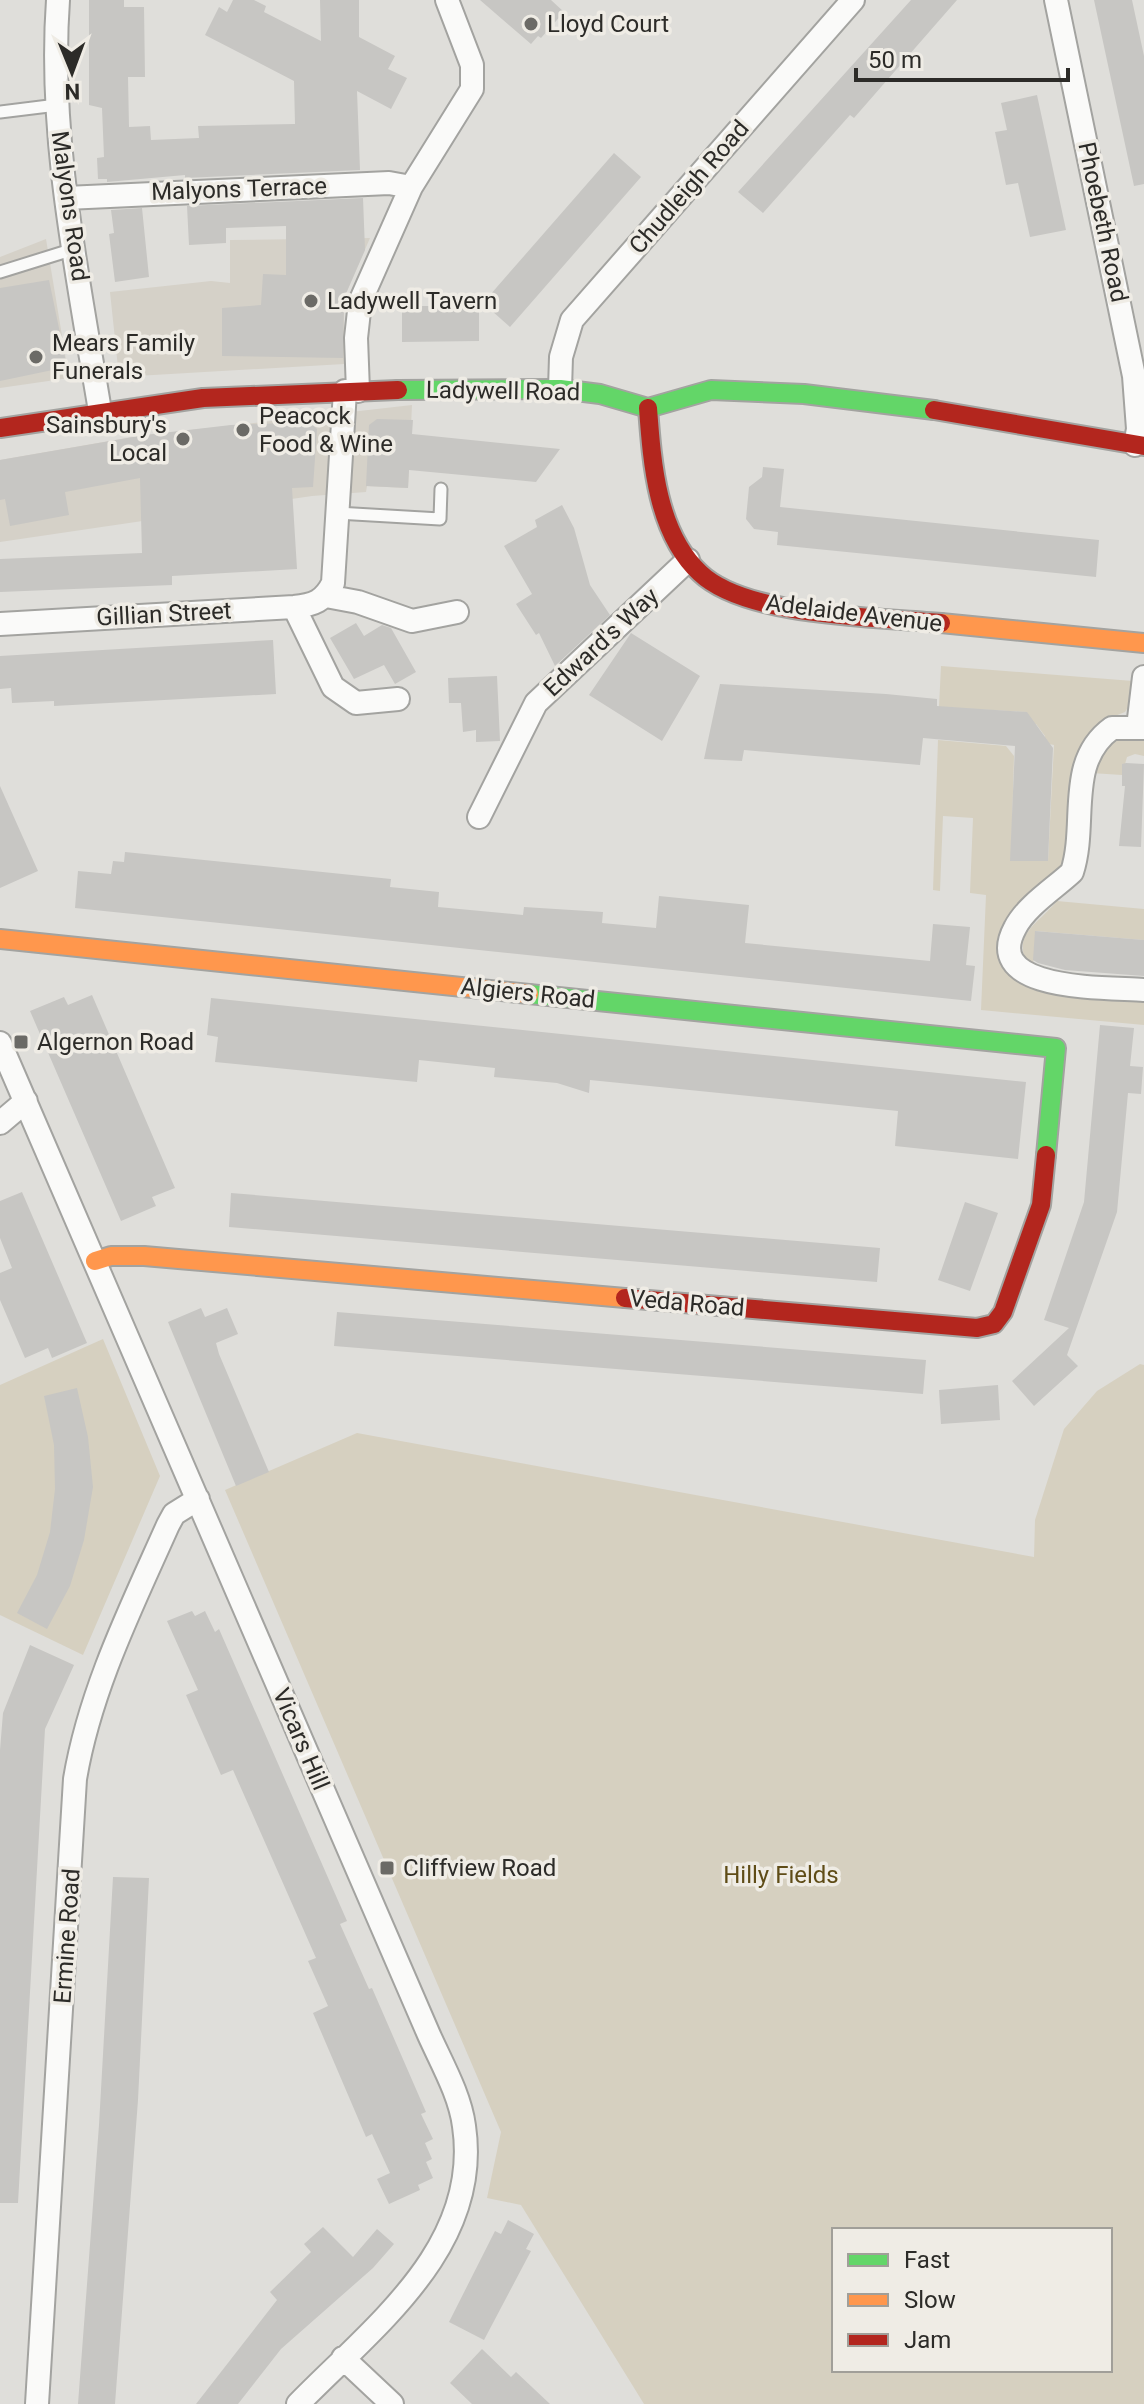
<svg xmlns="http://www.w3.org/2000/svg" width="1144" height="2404" viewBox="0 0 1144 2404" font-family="Roboto,sans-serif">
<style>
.built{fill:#d5d1c8}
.green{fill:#d6d0c0;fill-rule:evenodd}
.building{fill:#c7c6c3}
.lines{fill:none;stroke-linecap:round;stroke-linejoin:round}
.lane-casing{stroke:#a3a3a0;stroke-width:15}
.street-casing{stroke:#a3a3a0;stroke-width:26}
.fast-casing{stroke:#a3a3a0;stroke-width:22}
.slow-casing{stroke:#a3a3a0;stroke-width:22}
.jam-casing{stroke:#a3a3a0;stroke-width:22}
.lane{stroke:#fafaf9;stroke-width:11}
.street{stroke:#fafaf9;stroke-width:22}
.fast{stroke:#63d668;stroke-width:18}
.slow{stroke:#ff974d;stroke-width:18}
.jam{stroke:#b3261e;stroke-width:18}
.poi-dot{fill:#6b6a66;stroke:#efece5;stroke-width:3}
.labels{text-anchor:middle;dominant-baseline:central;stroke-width:7;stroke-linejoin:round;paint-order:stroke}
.poi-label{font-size:24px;fill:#2c2b28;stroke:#efece5;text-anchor:start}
.street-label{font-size:24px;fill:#2c2b28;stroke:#efece5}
.park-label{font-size:24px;fill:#5f4c17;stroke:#efece5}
</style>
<rect width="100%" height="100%" fill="#dfdeda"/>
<!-- built -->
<path class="built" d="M370,238L344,298V364L119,377L110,292L211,281L230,283V240Z
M46,239L69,378L0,388V257Z
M412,405L408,488L367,486L366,492L312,496L0,542V460L138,436Z"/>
<!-- green -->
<path class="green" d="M941,666L1133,681L1131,703L1125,712L1102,721L1083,742L1076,757L1067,862L1012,917L1013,976L1034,990L1144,1001V1025L981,1010L986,895L970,893L973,818L943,816L940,891L933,890L938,740L1006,746L1014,756L1011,861H1048L1054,745L1044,743L1045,736L1036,724H1028L1027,712L939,707Z
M1144,735V756L1135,754L1127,757L1122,775L1091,773L1110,739Z
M1057,901L1144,909V940L1036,931L1033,967L1049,968V975L1031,973C1010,934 1033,929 1057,901Z
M103,1339L160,1476L83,1655L0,1615V1385Z
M1140,1364L1144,1365V2404H644L521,2205L487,2198L501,2132L225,1490L357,1433L1034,1557L1035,1520L1064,1429L1097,1391ZM834,2230H1110V2370H834Z"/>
<!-- building -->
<path class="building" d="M89,0H124V7H144L145,77H128L129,127L150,126L151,140L199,138L198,126L295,124L294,81L205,35L219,7L227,12L233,0H254L266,6L264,12L321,41L320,0H359V37L395,56L388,69L407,78L391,109L357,91L360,170L185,178V175L107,182V179H98L97,158L104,157L102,108L89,105Z
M480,0H551L564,12L541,38L538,36L531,44Z
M911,0H957L854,118L850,115L763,213L738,192Z
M1094,0H1132L1144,56V184L1134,186Z
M1037,95L1066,230L1030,237L1018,183L1006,185L995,132L1007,130L1001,103Z
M614,153L641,177L510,327L483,303Z
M363,198L365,250L344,298L343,358L222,356V308L261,305L263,274L286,275V226L226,228V243L189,245L187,206Z
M142,208L149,277L115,282L109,234L114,233L111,210Z
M49,280L67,367L0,381V288Z
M402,306H479V341L402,342Z
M377,419L413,420L412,434L560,449L536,482L409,470L408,488L366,486L369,425Z
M310,422L317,429L313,487L292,488L297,569L172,576V585L0,592V559L142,553L140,478L65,492L69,515L10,526L5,499L0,500V460L145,435L231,425Z
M763,467L784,469L780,507L1099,540L1096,577L777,545L778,532L754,529L746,519L749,487L762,477Z
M562,505L574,528L590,585L610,615L555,666L539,633L536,635L516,604L532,594L504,546L537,527L535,520Z
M356,623L364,636L382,625L391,628L416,672L395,684L384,665L354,679L330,638Z
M631,633L700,676L662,741L589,695Z
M273,640L276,694L54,706V701L12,703L11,688L0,689V656Z
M497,676L500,741L476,742V730L463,732L461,703H449L448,678Z
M720,684L886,694L937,699V706L1027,712L1053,748L1048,861H1010L1015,746L923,738L920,765L744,750L742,761L704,759Z
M1126,763L1144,764L1141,847L1119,846L1125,786H1122V764Z
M0,786L38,871L0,888Z
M125,852L391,879L390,887L439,892L438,907L523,915L524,907L603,912L602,923L656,928L659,896L749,905L745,943L930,961L933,924L970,927L966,965L975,966L971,1001L75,908L78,871L111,874L113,861L124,862Z
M1035,931L1144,940V976L1065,970L1038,963L1033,960Z
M92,995L175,1188L152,1197L156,1206L121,1221L30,1011L64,997L68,1005Z
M211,998L1026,1082L1018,1159L895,1146L898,1111L590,1080L589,1093L557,1083L494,1077L495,1068L419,1060L417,1082L215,1062L218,1037L207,1035Z
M1100,1025L1134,1028L1130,1066L1143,1067L1141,1094L1128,1093L1117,1212L1067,1355L1078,1366L1034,1406L1012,1381L1069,1328L1044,1320L1084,1202Z
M22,1192L87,1343L52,1358L48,1348L25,1358L0,1300V1273L12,1268L0,1238V1201Z
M231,1193L880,1248L877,1282L229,1227Z
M965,1202L998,1213L970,1291L938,1280Z
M201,1308L205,1317L227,1308L238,1334L216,1343L219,1354L269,1472L236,1486L168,1322Z
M337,1312L926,1360L923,1394L334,1346Z
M998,1385L1000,1420L941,1424L939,1390Z
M77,1388L88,1437L93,1487L84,1540L70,1586L47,1629L17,1613L37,1575L50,1532L55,1489L54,1445L44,1396Z
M192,1611L195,1616L205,1611L215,1632L219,1629L347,1921L340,1924L369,1989L372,1988L426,2112L421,2114L433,2139L425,2143L432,2159L426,2162L433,2178L418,2185L420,2190L389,2204L377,2179L390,2173L372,2134L366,2137L313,2013L328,2006L308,1961L316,1958L233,1770L221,1775L186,1695L198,1690L167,1621Z
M30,1645L74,1665L45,1729L18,2203H0V1750L3,1713Z
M113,1877L149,1878L138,2100L115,2404H78L99,2125Z
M508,2220L534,2234L526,2249L531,2251L484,2340L449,2322L495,2231L501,2234Z
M323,2227L353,2257L377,2229L394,2244L373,2268L281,2349L238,2404H196L277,2300L270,2292L311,2252L304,2244Z
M482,2349L511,2377L516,2372L550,2404H472L450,2383Z"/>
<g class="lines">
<defs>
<path id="lane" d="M0,112L57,105
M0,272L74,249
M337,513L440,519L441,489"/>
<path id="street" d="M58,0C48,137 78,277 100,411
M1056,0L1134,376L1138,429L1135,445
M66,198L389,183L411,187
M560,389L561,357L572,320L853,0
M358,391L356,338L360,302L411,187L472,89V65L447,0
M326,596L358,602L412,621L457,612
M294,607L333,687L356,703L398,699
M0,624L294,607C314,605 324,601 333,583L345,391
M1138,727L1144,677
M1144,728H1112C1065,762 1088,823 1072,872C1055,888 1026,906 1015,928C980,993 1110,987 1144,990
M479,817L536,703L688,560
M0,1043L429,2035C442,2064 460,2095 464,2126C482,2247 373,2327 298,2404
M0,1123L26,1101
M343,2358L392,2404
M37,2404L75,1779C90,1690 131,1608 168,1525L174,1514L198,1499"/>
<path id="fast" d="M398,390L560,389L600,394L648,408L711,390L804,394L934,410
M529,994L1056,1048L1046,1155"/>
<path id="slow" d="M941,623L1144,643
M0,939L529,994
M95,1261L111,1256H144L625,1298"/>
<path id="jam" d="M648,408C652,463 657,533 700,573C746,617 878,617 941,623
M934,410L1144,446
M0,428L203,398L398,390
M625,1298L977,1328L994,1324L1003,1312L1041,1205L1046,1155"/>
</defs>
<!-- lane casing -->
<use href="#lane" class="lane-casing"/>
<!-- street casing -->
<use href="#street" class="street-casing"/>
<!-- fast casing -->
<use href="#fast" class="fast-casing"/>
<!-- slow casing -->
<use href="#slow" class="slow-casing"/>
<!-- jam casing -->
<use href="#jam" class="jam-casing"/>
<!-- lane -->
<use href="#lane" class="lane"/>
<!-- street -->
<use href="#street" class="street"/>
<!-- fast -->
<use href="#fast" class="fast"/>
<!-- slow -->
<use href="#slow" class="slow"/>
<!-- jam -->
<use href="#jam" class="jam"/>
</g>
<!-- markers -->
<g class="poi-dot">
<circle cx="531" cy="24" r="8"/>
<circle cx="311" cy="301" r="8"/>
<circle cx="36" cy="357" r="8"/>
<circle cx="243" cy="430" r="8"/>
<circle cx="183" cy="439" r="8"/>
<rect x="13" y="1034" width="16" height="16" rx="4"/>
<rect x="379" y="1860" width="16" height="16" rx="4"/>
</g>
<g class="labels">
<!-- poi labels -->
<g class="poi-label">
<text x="547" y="24">Lloyd Court</text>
<text x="327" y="301">Ladywell Tavern</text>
<text x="52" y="343">Mears Family<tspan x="52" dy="28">Funerals</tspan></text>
<text x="259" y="416">Peacock<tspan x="259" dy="28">Food &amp; Wine</tspan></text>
<text x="167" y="425" text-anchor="end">Sainsbury's<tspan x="167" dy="28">Local</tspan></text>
<text x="37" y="1042">Algernon Road</text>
<text x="403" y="1868">Cliffview Road</text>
</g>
<!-- street labels -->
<g class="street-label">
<text transform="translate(689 187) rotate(-49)">Chudleigh Road</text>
<text transform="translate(239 189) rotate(-2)">Malyons Terrace</text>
<text transform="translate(70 206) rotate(82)">Malyons Road</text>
<text transform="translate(1103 222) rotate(78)">Phoebeth Road</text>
<text transform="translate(503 391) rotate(1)">Ladywell Road</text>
<text transform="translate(854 613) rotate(7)">Adelaide Avenue</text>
<text transform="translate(164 614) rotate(-3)">Gillian Street</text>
<text transform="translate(601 642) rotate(-43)">Edward's Way</text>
<text transform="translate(528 993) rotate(6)">Algiers Road</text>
<text transform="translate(687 1303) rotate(5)">Veda Road</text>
<text transform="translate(301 1739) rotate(67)">Vicars Hill</text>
<text transform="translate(67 1936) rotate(-86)">Ermine Road</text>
</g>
<!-- park labels -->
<g class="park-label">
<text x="781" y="1875">Hilly Fields</text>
</g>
</g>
<!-- legend -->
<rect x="832" y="2228" width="280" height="144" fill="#efece5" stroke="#a19f99" stroke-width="2"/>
<rect x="848" y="2254" width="40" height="12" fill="#63d668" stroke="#a19f99" stroke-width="2"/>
<text x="904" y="2268" font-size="24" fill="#2c2b28">Fast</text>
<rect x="848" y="2294" width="40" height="12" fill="#ff974d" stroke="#a19f99" stroke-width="2"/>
<text x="904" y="2308" font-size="24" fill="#2c2b28">Slow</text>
<rect x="848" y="2334" width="40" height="12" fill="#b3261e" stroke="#a19f99" stroke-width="2"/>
<text x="904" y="2348" font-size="24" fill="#2c2b28">Jam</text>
<!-- north arrow -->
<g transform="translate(72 72) rotate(179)" stroke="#efece5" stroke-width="6" paint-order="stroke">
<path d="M0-6L14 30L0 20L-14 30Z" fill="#2c2b28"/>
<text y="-12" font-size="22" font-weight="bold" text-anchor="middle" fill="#2c2b28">N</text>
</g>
<!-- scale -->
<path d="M856 68v12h212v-12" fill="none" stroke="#2c2b28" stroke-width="4"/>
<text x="868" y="68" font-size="24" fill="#2c2b28" stroke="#efece5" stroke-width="6" paint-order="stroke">50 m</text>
</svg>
